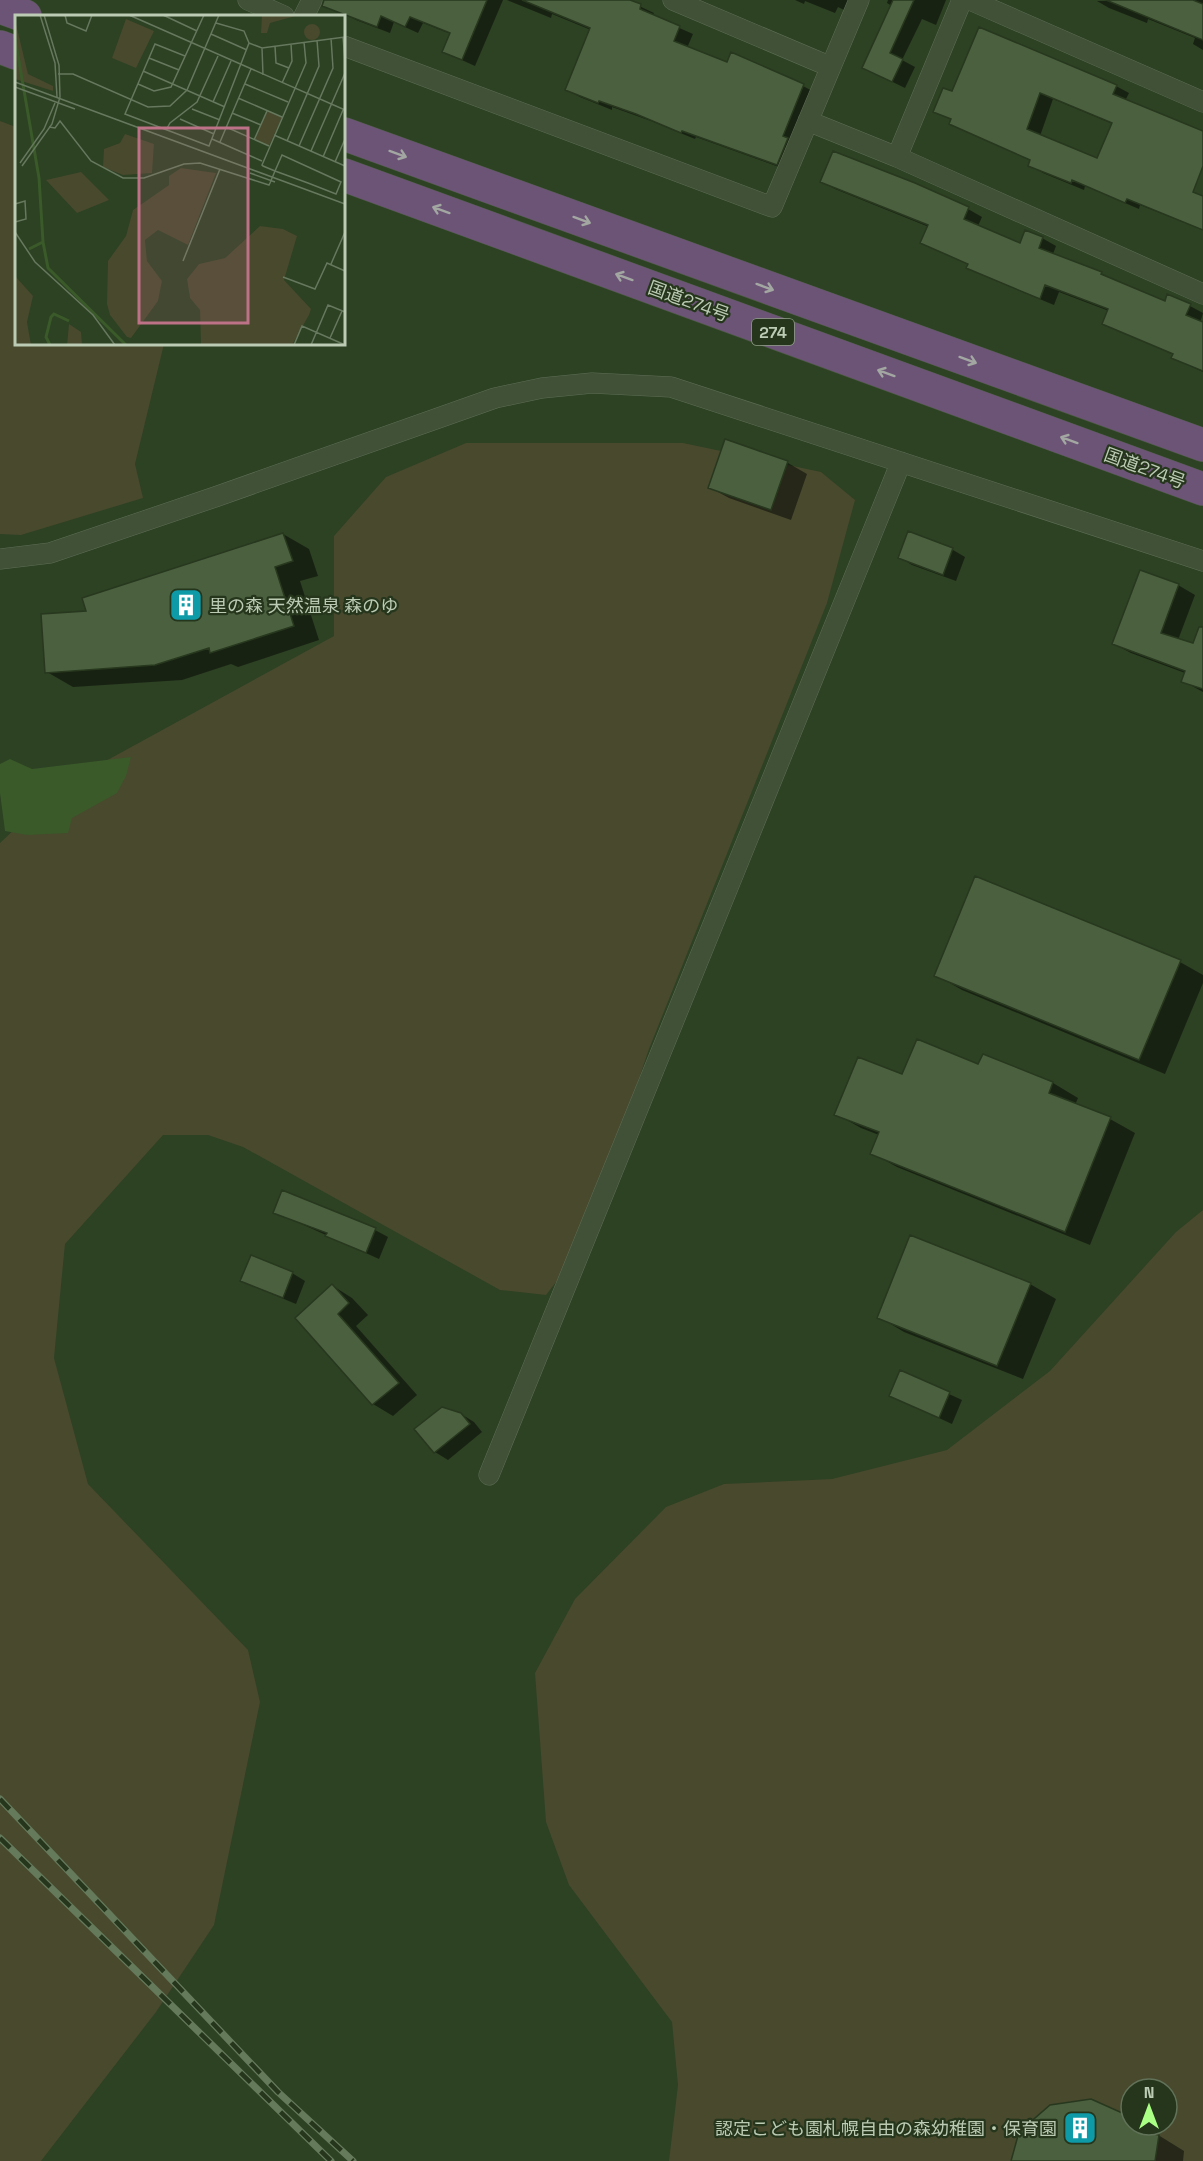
<svg xmlns="http://www.w3.org/2000/svg" width="1203" height="2161" viewBox="0 0 1203 2161" font-family="'Space Grotesk','Noto Sans JP',sans-serif">
<style>
.green{fill:#48492d;fill-rule:evenodd}
.water{fill:#3a5a2a}
.shadow{fill:#0007;fill-rule:evenodd}
.building{fill:#4b603f;stroke:#27381e;stroke-width:1.5;fill-rule:evenodd}
.lines{fill:none;stroke-linecap:round;stroke-linejoin:round}
.street-casing{stroke:#5e6e55;stroke-width:21}
.highway-casing{stroke:#4b5b42;stroke-width:34}
.street{stroke:#405138;stroke-width:20}
.highway{stroke:#6c5477;stroke-width:33}
.rail-casing{stroke:#657a5b;stroke-width:7}
.rail{stroke:#25361c;stroke-width:4.5;stroke-dasharray:14;stroke-linecap:butt}
.oneway{stroke:#a3a7a2}
.labels{text-anchor:middle;dominant-baseline:central;stroke-width:4.5;stroke-linejoin:round;paint-order:stroke}
.shield{fill:#25361c;stroke:#8e9e86;stroke-width:1.5}
.shield-label{font-size:16px;font-weight:bold;fill:#bbcbb4}
.street-label{font-size:18px;fill:#bbcbb4;stroke:#25361c}
.poi-label{font-size:18px;fill:#bbcbb4;stroke:#25361c;text-anchor:start}
.inset-river{fill:none;stroke:#3a5a2a;stroke-width:3}
.inset-road{fill:none;stroke:#66785d;stroke-width:1.5}
.view{fill:#be7288;fill-opacity:0.15;stroke:#be7288;stroke-width:3}
.inset-edge{fill:none;stroke:#bbcbb4;stroke-width:3}
</style>
<rect width="100%" height="100%" fill="#2d4123"/>
<!-- green -->
<path class="green" d="M0,121L16,127V344H164L135,464L143,498L21,535L0,534Z
M466,443H683L821,472L855,500L827,603L649,1049L581,1250L546,1295L500,1290L243,1147L208,1135H163L65,1244L54,1358L88,1484L248,1650L260,1702L214,1925L156,2012L41,2161H0V843L60,786L334,636V536L386,477Z
M1203,1210V2161H669L678,2085L672,2022L569,1885L546,1822L535,1673L575,1599L666,1507L724,1484L832,1479L947,1450L1050,1371L1176,1232ZM1131,2089H1167V2125H1131Z"/>
<!-- water -->
<path class="water" d="M131,757L126,776L117,793L72,818L68,833L27,835L5,831L0,793V764L10,759L32,769Z"/>
<!-- shadow -->
<path class="shadow" d="M348,0H503L475,66L444,52L451,34L423,23L418,33L394,22L390,33L356,20L343,13Z
M507,0H626L654,13L652,16L693,34L687,48L728,64L803,86L816,93L790,171L696,137L695,139L651,121L612,107V110L580,97L567,90L591,30L552,14L551,18Z
M795,0H858L852,14L838,7L835,13L805,1L804,4Z
M888,0H946L936,25L922,19L902,60L915,67L905,88L864,68L892,6L887,3Z
M1203,0V50L1193,44L1195,38L1148,19L1147,23L1109,8L1097,1Z
M1116,86L1129,93L1125,101L1203,133V156L1141,168L1203,197V230L1140,205L1139,209L1085,186L1084,190L1043,173L1030,165L1032,161L964,131L951,123L952,120L935,111L953,93ZM1053,99L1113,124L1098,160L1040,136Z
M822,182L968,209L982,217L978,226L1021,245L1042,238L1056,246L1053,254L1101,273L1114,281L1166,303L1168,296L1190,306L1203,313L1200,323L1203,324V372L1173,358L1174,355L1104,323L1109,311L1059,292L1054,305L982,275L968,268L969,265L922,243L929,227L835,189Z
M726,441L788,463L807,474L791,520L729,498L709,487Z
M909,533L953,550L965,557L956,581L912,565L899,557Z
M283,534L309,549L318,576L300,581L319,640L238,667L231,664L182,680L73,687L47,672L88,612Z
M1178,585L1195,595L1178,640L1203,648V692L1183,681L1185,673L1131,653L1114,644Z
M1180,962L1203,975V983L1165,1074L962,990L936,975Z
M983,1056L1053,1083L1078,1098L1075,1105L1110,1119L1135,1133L1090,1245L897,1167L872,1153L879,1135L861,1128L836,1114L903,1076L979,1066Z
M275,1212L375,1230L388,1237L379,1259Z
M292,1273L305,1281L296,1304L255,1287L242,1280Z
M1030,1284L1056,1299L1023,1379L904,1332L879,1317Z
M333,1286L352,1298L368,1315L356,1326L417,1395L393,1416L373,1404L297,1318Z
M901,1372L962,1400L952,1424L891,1396Z
M461,1414L474,1422L482,1432L448,1460L435,1452L417,1430Z
M1128,2117L1131,2119V2125H1142L1184,2151L1183,2161H1012Z"/>
<!-- building -->
<path class="building" d="M324,0H487L462,60L442,52L450,33L410,17L405,27L381,16L377,27L322,6Z
M522,0H630L641,4L640,9L680,26L674,41L727,62L731,52L804,84L783,136L788,138L777,165L682,131L681,133L636,114L599,101L598,103L565,90L590,28Z
M893,0H914L890,53L903,59L892,82L862,68Z
M1106,0H1193L1203,4V40Z
M979,27L1117,85L1113,94L1203,131V166L1193,192L1203,196V230L1127,199L1125,203L1072,180L1071,183L1028,166L1030,160L949,124L951,119L933,112L943,88L952,91ZM1040,93L1112,123L1097,158L1027,129Z
M833,151L915,183L969,207L964,219L1020,243L1025,230L1043,237L1039,248L1102,272L1101,274L1165,301L1167,294L1191,304L1186,315L1203,322V371L1171,358L1173,354L1102,324L1108,309L1045,285L1040,299L966,268L968,264L920,243L928,225L820,182Z
M725,439L788,461L771,510L708,488Z
M908,531L953,548L943,575L898,558Z
M283,533L293,561L275,567L294,626L210,653L209,648L155,665L45,673L41,614L86,611L82,598Z
M1140,570L1179,584L1161,633L1193,643L1199,627H1203V689L1181,682L1185,671L1112,644Z
M975,876L1181,960L1139,1060L934,976Z
M917,1039L978,1064L983,1054L1053,1082L1049,1093L1111,1117L1065,1232L870,1154L879,1132L834,1115L858,1057L902,1074Z
M282,1190L376,1228L366,1253L325,1236L327,1233L273,1213Z
M910,1235L1031,1283L997,1366L877,1318Z
M251,1255L293,1272L283,1298L240,1281Z
M332,1284L349,1303L338,1314L399,1383L372,1405L295,1318Z
M900,1370L950,1392L939,1418L889,1396Z
M442,1407L461,1413L470,1424L434,1453L414,1429Z
M1091,2099L1129,2116L1131,2125H1135L1139,2131L1159,2135L1155,2161H1011L1019,2132L1050,2105Z"/>
<g class="lines">
<defs>
<path id="street" d="M248,0L284,16
M673,0L831,67
M970,0L1203,102
M304,16L312,0
M344,46L772,207L859,0
M808,121L897,157L1203,294
M897,157L962,0
M0,559L50,553L215,497L495,398L542,388L592,383L671,387L1203,561
M489,1475L901,462"/>
<path id="highway" d="M0,7L25,16
M0,47L16,53
M344,134L1203,445
M344,175L1203,489"/>
</defs>
<!-- street casing -->
<use href="#street" class="street-casing"/>
<!-- highway casing -->
<use href="#highway" class="highway-casing"/>
<!-- street -->
<use href="#street" class="street"/>
<!-- highway -->
<use href="#highway" class="highway"/>
<defs>
<path id="rail" d="M0,1799L278,2092L353,2161
M0,1838L331,2161"/>
</defs>
<!-- rail casing -->
<use href="#rail" class="rail-casing"/>
<!-- rail -->
<use href="#rail" class="rail"/>
</g>
<!-- one-way arrows -->
<defs><path id="oneway-shaft" d="M-6 0H5M1.5-3L5.5 0L1.5 3" fill="none" stroke-width="1.6" stroke-linecap="round" stroke-linejoin="round" transform="scale(1.5)"/></defs>
<g class="oneway">
<use href="#oneway-shaft" transform="translate(398 154) rotate(20)"/>
<use href="#oneway-shaft" transform="translate(441 210) rotate(-160)"/>
<use href="#oneway-shaft" transform="translate(582 220) rotate(20)"/>
<use href="#oneway-shaft" transform="translate(624 277) rotate(-160)"/>
<use href="#oneway-shaft" transform="translate(765 287) rotate(20)"/>
<use href="#oneway-shaft" transform="translate(968 360) rotate(20)"/>
<use href="#oneway-shaft" transform="translate(886 373) rotate(-160)"/>
<use href="#oneway-shaft" transform="translate(1069 440) rotate(-160)"/>
</g>
<!-- icons -->
<defs>
<symbol id="building-square" viewBox="-11 -11 22 22"><rect x="-9" y="-9" width="18" height="18" rx="4" fill="#0f9aa8" stroke="#25361c"/><path d="M-4-6H4V6H1V3H-1V6H-4ZM-2.5-4.3h1.7v1.8h-1.7ZM.8-4.3h1.7v1.8H.8ZM-2.5-1h1.7V.8h-1.7ZM.8-1h1.7V.8H.8Z" fill="#fff"/></symbol>
</defs>
<g fill-rule="evenodd">
<use href="#building-square" x="167" y="586" width="38" height="38"/>
<use href="#building-square" x="1061" y="2109" width="38" height="38"/>
</g>
<g class="labels">
<!-- shield labels -->
<rect class="shield" x="752" y="319" width="42" height="26" rx="4.5"/>
<g class="shield-label">
<text x="773" y="332">274</text>
</g>
<!-- street labels -->
<g class="street-label">
<text transform="translate(689 301) rotate(20)">国道274号</text>
<text transform="translate(1145 468) rotate(20)">国道274号</text>
</g>
<!-- poi labels -->
<g class="poi-label">
<text x="209" y="605">里の森 天然温泉 森のゆ</text>
<text x="1057" y="2128" text-anchor="end">認定こども園札幌自由の森幼稚園・保育園</text>
</g>
</g>
<!-- overview -->
<g transform="translate(15 15)">
<rect width="330" height="330" fill="#2d4123"/>
<path d="M247,0H284L255,8L252,18H246ZM111,4L139,16L121,53L97,43ZM0,5L13,59L38,71V76L0,64ZM289 17a8 8 0 1 1 16 0a8 8 0 1 1-16 0ZM252,96L267,102L254,131L239,125ZM110,119L139,129L137,158L108,160L88,152L89,134L105,128ZM166,153L201,158L173,230L143,215L130,225L132,246L147,266L143,286L116,323L112,322L95,300L92,289L93,246L111,221L118,195L154,170V161ZM66,157L94,185L62,198L31,165ZM245,211L268,214L282,221L269,265L296,294L294,300L277,330H186L185,295L175,283L172,264L184,249L210,243ZM0,261L18,281L12,307L16,330H0ZM54,309L66,317L67,330H52Z" fill="#48492d"/>
<path class="inset-river" d="M0,23L24,163L28,227M14,234L28,227L33,253L111,330M35,330L31,322L36,302L39,299L54,306"/>
<path class="inset-road" d="M25,0L40,48L42,82M50,0L52,8L71,16L77,0M114,0L330,95M148,0L182,16M196,19L232,35M328,22L330,46M234,28L247,33L330,22M260,31L261,48L274,53M247,33L248,60M170,41L140,29L110,99L194,131L234,28L229,16L201,8M134,43L164,55M128,56L210,92M43,59H58L133,92L155,91L172,75L204,0M0,67L330,189M267,68L277,46L276,29M123,69L139,76L156,72L189,0M230,69L273,87M0,72L60,94M223,83L267,102M198,87L216,46M177,94L205,105M217,98L246,110M165,104L199,119M34,112L40,113L45,106L76,146L108,163H129L169,149L185,148L254,170L255,168L260,156L267,140L326,167L321,179L293,168L260,156L248,151L247,150L291,48L289,27M211,112L254,131M151,115L155,108L182,87L203,41M259,120L330,151M197,124L247,146M239,125L252,96M272,126L304,51L302,25M205,127L236,54M284,131L318,53L316,23M296,136L330,58M308,142L328,95M320,147L330,124M5,148L29,114L40,88M7,151L37,109L45,82L44,50L29,0M235,158L260,167M0,189L10,186L11,204L0,207M0,217L20,247L78,300L100,330M168,246L205,154M316,249L330,217M268,262L300,274L312,248L330,256M315,323L327,296M279,330L287,311L328,329M296,330L313,290L330,297"/>
<path class="view" d="M124,113H233V308H124Z"/>
<rect width="330" height="330" class="inset-edge"/>
</g>
<!-- north arrow -->
<g transform="translate(1149 2107)"><circle r="28" fill="#25361c" stroke="#617259" stroke-width="1.5"/>
<path d="M0-4.5L10 22L0 15L-10 22Z" fill="#aaff85"/>
<text y="-9" font-size="16" font-weight="bold" text-anchor="middle" fill="#bbcbb4">N</text>
</g>
</svg>
